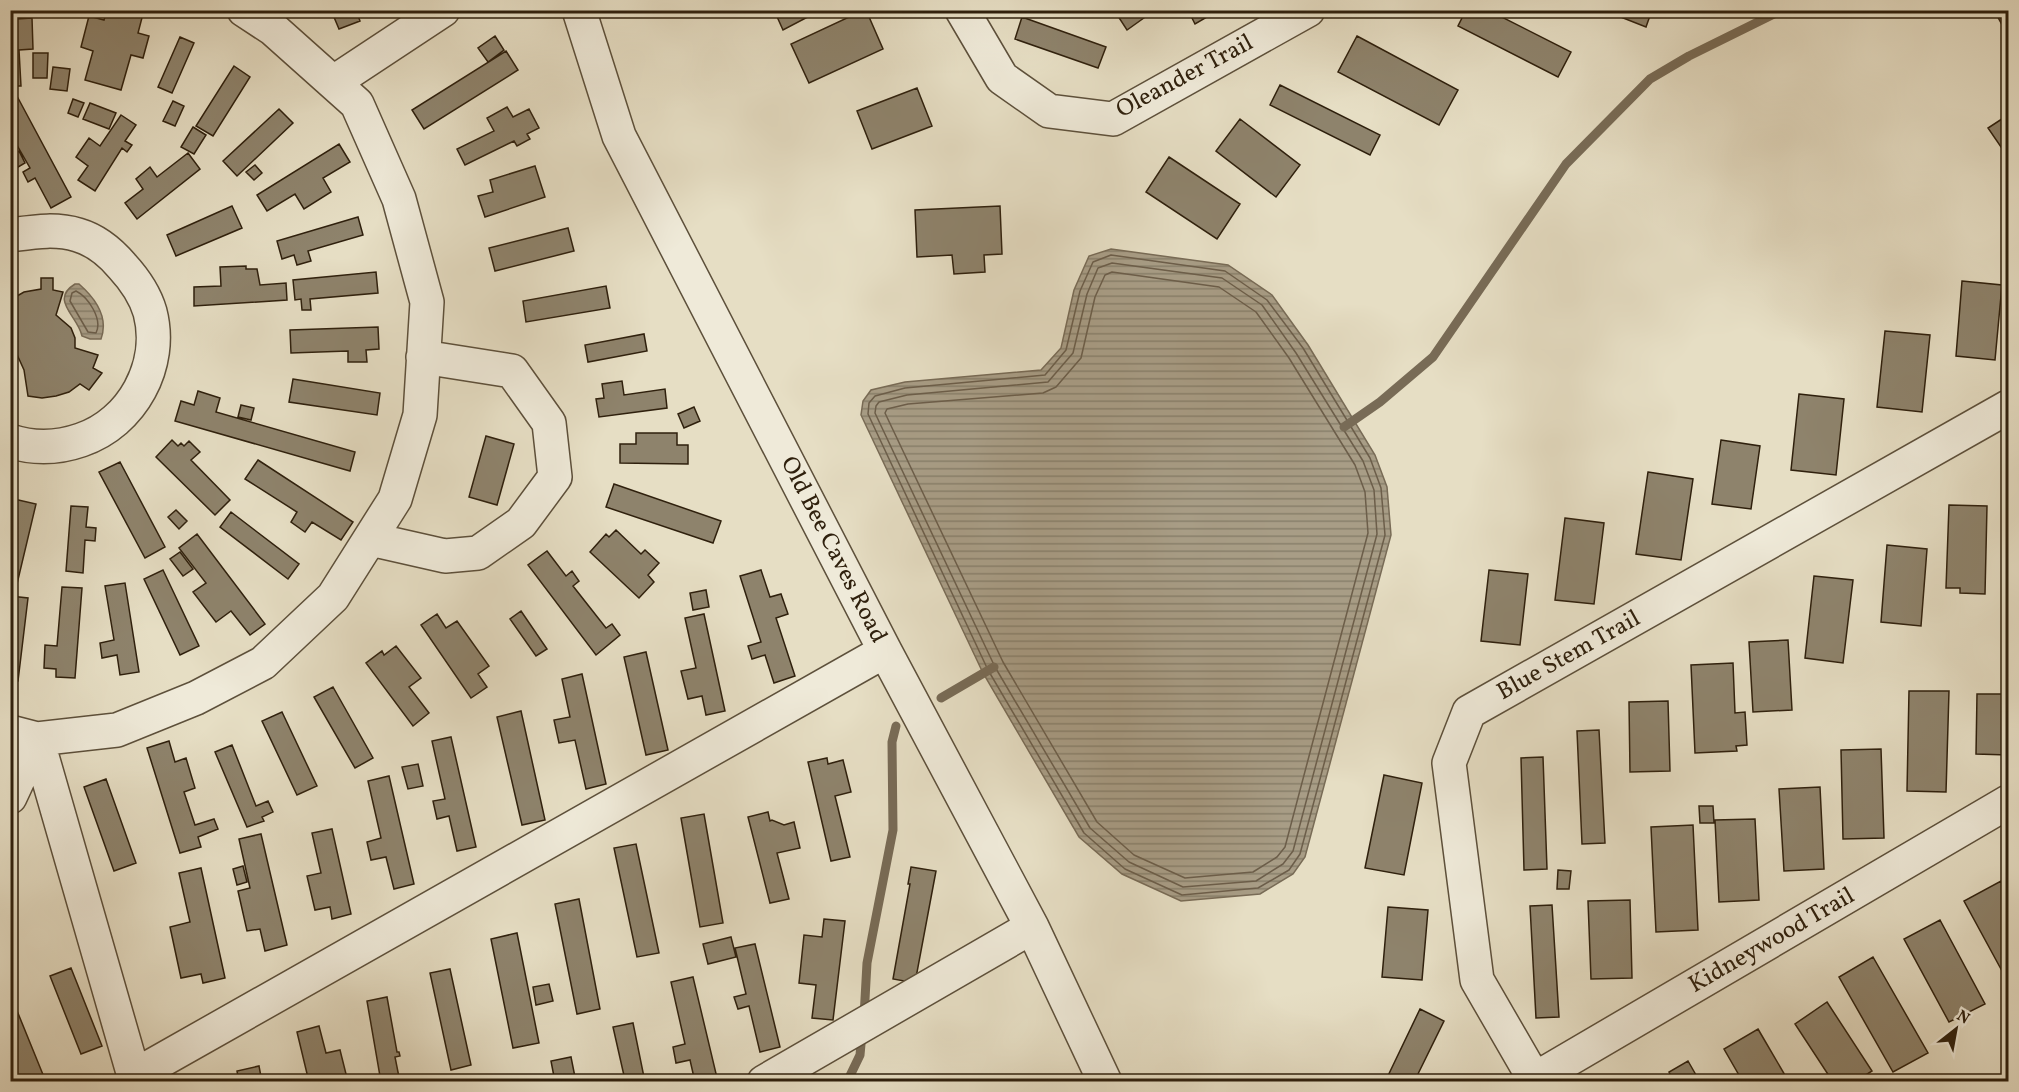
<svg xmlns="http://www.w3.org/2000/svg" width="2019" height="1092" viewBox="0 0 2019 1092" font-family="Vollkorn,serif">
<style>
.water{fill:url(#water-rules);stroke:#786b56;stroke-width:1.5}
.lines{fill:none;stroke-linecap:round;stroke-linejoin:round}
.shore{stroke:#6c5e4a;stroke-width:1.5}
.stream{stroke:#786b56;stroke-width:9}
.building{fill:#8e836c;stroke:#2f200d;stroke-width:1.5}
.minor-casing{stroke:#5d503b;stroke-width:36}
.minor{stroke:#efead9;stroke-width:33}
.labels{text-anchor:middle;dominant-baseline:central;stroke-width:4.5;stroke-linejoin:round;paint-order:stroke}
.street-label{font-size:24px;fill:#2f200d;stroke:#efead9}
</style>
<defs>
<pattern id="water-rules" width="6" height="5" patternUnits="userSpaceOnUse" patternTransform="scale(1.5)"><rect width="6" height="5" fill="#a89d86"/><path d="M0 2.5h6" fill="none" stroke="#89806c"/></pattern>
</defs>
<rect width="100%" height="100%" fill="#e6dec4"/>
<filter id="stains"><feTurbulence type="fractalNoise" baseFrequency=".00333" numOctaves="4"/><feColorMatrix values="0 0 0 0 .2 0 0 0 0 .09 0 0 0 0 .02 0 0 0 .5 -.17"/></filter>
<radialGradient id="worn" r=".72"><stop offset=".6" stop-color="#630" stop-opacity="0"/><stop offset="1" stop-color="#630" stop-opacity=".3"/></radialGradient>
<!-- water -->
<path class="water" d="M1111,249L1228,265L1272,295L1308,345L1375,455L1387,487L1391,535L1305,857L1293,874L1260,894L1181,901L1122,874L1079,837L983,673L861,415L863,401L871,390L905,382L1041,370L1061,348L1074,290L1089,256Z
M75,284H79C95,298 109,317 101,339H90L82,336C78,316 49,300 75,284Z"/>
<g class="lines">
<!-- shore -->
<path class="shore" d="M1111,255L1225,271L1267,300L1303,348L1370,458L1381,488L1385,535L1300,854L1289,870L1258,888L1182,895L1125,869L1084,833L988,670L868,414L869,403L875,396L905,388L1045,375L1066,350L1080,291L1093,262Z
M1112,263L1222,278L1262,305L1296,353L1363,461L1374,490L1377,534L1293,851L1283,864L1256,881L1183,887L1129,862L1090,828L995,667L875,413L876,406L879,402L907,395L1048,382L1073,353L1087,294L1098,268Z
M1112,272L1219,287L1256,312L1289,358L1355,465L1365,492L1368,533L1285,847L1277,857L1253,872L1185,878L1134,855L1097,822L1003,662L885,413L887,409L908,404L1043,393L1056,387L1081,358L1095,297L1105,275Z
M76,291C88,297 103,319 96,333L88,332L70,301L72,293Z"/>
<!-- stream -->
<path class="stream" d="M1344,427L1380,402L1433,357L1566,164L1650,79L1689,56L1782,10
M941,698L994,667
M864,1017L867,963L893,830L892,742L896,726
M847,1082L860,1055L862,1033"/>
</g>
<!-- building -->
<path class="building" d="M10,10H16L17,19L32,18L33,49L19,50L21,86H10Z
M107,10H144L138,33L149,36L143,58L131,55L121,90L85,80L93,51L81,47L89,16L104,20Z
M331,10H356L360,21L339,29Z
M774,10H821L783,30Z
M864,10H866L883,49L809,83L791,44Z
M1114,10H1155L1127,30Z
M1188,10H1213L1214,13L1195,24Z
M1466,10H1488L1571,52L1558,77L1458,26Z
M1603,10H1652L1646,27Z
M1994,10H2008V36Z
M1022,17L1106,47L1098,68L1015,39Z
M495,36L504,50L488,62L478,48Z
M1357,36L1458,90L1439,125L1338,72Z
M180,37L194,43L172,93L158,87Z
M506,51L518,70L424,129L412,110Z
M33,53H48L47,78H33Z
M234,66L250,77L213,136L196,126Z
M53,67L70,69L67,91L50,89Z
M1280,85L1380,135L1370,155L1270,105Z
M917,88L932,126L872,149L857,111Z
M18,98L71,197L51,208L35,178L28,182L23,172L30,168L10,133V103Z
M73,99L84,103L78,117L68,113Z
M173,101L184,106L175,126L163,121Z
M90,103L116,113L109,129L83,119Z
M507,107L513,117L529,109L539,128L527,134L530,139L517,146L514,141L465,165L457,149L494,131L487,118Z
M279,109L293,123L237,176L223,161Z
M121,115L136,125L125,141L132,145L127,152L122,148L95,191L78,180L88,166L76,157L89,138L100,146Z
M2008,115V142L2001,147L1988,128Z
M1240,119L1300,165L1276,197L1216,151Z
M193,127L206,135L194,154L181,147Z
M339,144L350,162L323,178L331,192L304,209L295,194L267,211L257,195Z
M19,151L25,163L13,170L10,156Z
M188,153L200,169L137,219L125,203L143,189L136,179L150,167L157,177Z
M1169,157L1240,204L1217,239L1146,192Z
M255,165L262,173L254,180L246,172Z
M535,166L545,197L485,217L478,196L493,192L490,180Z
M232,206L242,228L176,256L167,235Z
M1000,206L1002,254L984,255L985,272L954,274L952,255L917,257L915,210Z
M358,217L363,235L308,251L311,261L297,265L294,255L282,259L277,241Z
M568,228L574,251L495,271L489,248Z
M246,266V269H257L260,285L286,283L287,300L194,306V287L221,286L220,267Z
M376,272L378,293L310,299L311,310H302L301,299L295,300L293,280Z
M41,278H53V290L63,292L56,315L71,328L75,338V348L98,355L93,368L102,373L89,390L80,384L69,392L56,396L42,398L28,396L24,370L10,339V300L24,292L41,289Z
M1962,281L2002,285L1995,360L1956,356Z
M606,286L610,308L526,322L523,301Z
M378,327L379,349L366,350L367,362H348V351L291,353L290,330Z
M1885,331L1930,335L1922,412L1877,407Z
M644,334L647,351L588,362L585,345Z
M293,379L380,393L377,415L289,402Z
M622,381L624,395L665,389L667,408L599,417L596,399L604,398L602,384Z
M198,391L220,398L216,412L355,452L350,471L175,421L181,401L194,405Z
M1799,394L1844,399L1836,475L1791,470Z
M241,405L254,408L251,420L238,417Z
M694,407L700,421L684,428L678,414Z
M636,433H677V445H688V464L620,463V444H636Z
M486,436L514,444L497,505L469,497Z
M172,440L178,446L181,443L184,446L189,441L200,452L191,460L230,500L215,515L156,457Z
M1721,440L1760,446L1751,509L1712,504Z
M258,460L353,522L341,540L312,522L305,532L291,522L297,512L245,479Z
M120,462L165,547L145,558L99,472Z
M1648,472L1693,479L1681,560L1636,554Z
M614,484L721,521L713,543L606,507Z
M14,499L36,504L17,584L10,583V514Z
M1949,505L1987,506L1985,594L1960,593V588H1946Z
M71,506L88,507L86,527L96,528L95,541L85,540L83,573L66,571Z
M176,510L187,521L179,529L168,517Z
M231,512L299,564L288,579L220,527Z
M1565,518L1604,523L1594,604L1555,600Z
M616,530L641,554L645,550L659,563L648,575L654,582L639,598L590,552L606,534L609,537Z
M197,534L265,624L250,635L231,611L216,622L193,592L206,583L179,548Z
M1887,545L1927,549L1921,626L1881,622Z
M547,551L566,576L572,571L579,581L573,586L606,628L612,624L620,635L596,655L528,565Z
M180,552L193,569L183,576L170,559Z
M163,570L199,646L180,655L144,579Z
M761,570L770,597L781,594L788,614L776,618L795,676L774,683L765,655L752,659L748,646L761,642L740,576Z
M1489,570L1528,574L1520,645L1481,641Z
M1814,576L1853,580L1843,663L1805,658Z
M125,583L139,672L120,675L117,655L102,658L100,643L114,640L105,586Z
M62,587L82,588L75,678L56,677V669L44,668L45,645L57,646Z
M706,590L709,607L693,610L690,593Z
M10,596L28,598L18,681L10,680Z
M521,611L547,649L536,656L510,619Z
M437,614L446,628L457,621L489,666L478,674L487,687L471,698L421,625Z
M704,614L725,711L706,715L702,696L688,699L681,671L696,668L685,618Z
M1788,640L1792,710L1753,712L1749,642Z
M396,646L421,678L409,687L429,713L413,726L366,663L382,651L384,655Z
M646,652L668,750L646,755L624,657Z
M1733,663L1735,713L1745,712L1747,745L1736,746L1737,751L1695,753L1691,665Z
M582,674L606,784L586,789L575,740L559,743L554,720L570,717L562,679Z
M333,687L373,758L355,768L314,697Z
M1909,691H1949L1946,792L1907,791Z
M1977,694H2008V755L1976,754Z
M1668,701L1670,771L1630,772L1629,702Z
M521,711L545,820L522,825L497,717Z
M282,712L317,786L297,795L262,721Z
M1599,730L1605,843L1582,844L1577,731Z
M451,737L476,847L457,851L449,816L437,819L433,801L445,799L432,741Z
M169,741L175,762L186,758L195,788L184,792L195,825L214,819L218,829L198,837L201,847L180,853L147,748Z
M232,745L256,806L268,801L273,812L262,817L264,821L247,827L215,752Z
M1881,749L1884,838L1843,839L1841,750Z
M1543,757L1547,869L1524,870L1521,758Z
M827,758L828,764L843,760L851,792L835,796L850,857L831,861L808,762Z
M418,764L423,786L408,789L402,767Z
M1384,775L1422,783L1404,875L1365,868Z
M389,776L414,884L394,889L386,857L371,860L367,842L381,838L368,781Z
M106,779L136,863L114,871L84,787Z
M1820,787L1824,869L1784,871L1779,789Z
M1699,806H1713L1714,823H1700Z
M768,812L770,821L772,820L784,825L794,822L800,848L777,853L789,899L770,903L748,817Z
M704,814L723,923L700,927L681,818Z
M1755,819L1759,900L1719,902L1715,820Z
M1693,825L1698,930L1656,932L1651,827Z
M332,829L351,914L332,919L330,907L315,910L307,876L321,873L312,833Z
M261,834L287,945L265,951L260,929L247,931L238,891L250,888L239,839Z
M636,844L659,953L637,957L614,848Z
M243,866L247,882L237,885L233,869Z
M911,867L936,871L915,983L893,979L910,884H908Z
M201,868L225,978L203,983L201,974L181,978L170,927L190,922L179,873Z
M1558,870L1571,871L1569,889H1557Z
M2001,881L2008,896V982L1964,901Z
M579,899L600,1009L577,1014L555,904Z
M1630,900L1632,978L1591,979L1588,901Z
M1552,905L1559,1017L1536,1018L1530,906Z
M1388,907L1428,910L1422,980L1382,977Z
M824,919L845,921L833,1020L812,1018L816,985L799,983L804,935L822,937Z
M1940,920L1985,1004L1949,1022L1904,939Z
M517,933L539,1043L513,1048L491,939Z
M731,937L736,957L708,964L703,944Z
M755,944L780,1047L760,1052L749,1006L738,1009L734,997L746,994L735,948Z
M1873,957L1928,1053L1893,1072L1839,977Z
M71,968L102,1046L81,1054L50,976Z
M450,969L471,1065L451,1070L430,973Z
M693,977L718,1082H695L690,1060L676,1063L673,1047L685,1044L671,982Z
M549,984L553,1001L536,1005L533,987Z
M11,996L46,1082H18L10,1064Z
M387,997L397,1052H399L400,1056L395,1057L400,1082H381L367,1001Z
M1827,1002L1872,1071L1855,1082H1833L1795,1024Z
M1420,1009L1444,1021L1414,1082H1385Z
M633,1023L645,1082H618L625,1080L613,1027Z
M319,1026L326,1053L340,1050L348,1082H309L297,1032Z
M1758,1029L1765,1041L1789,1082H1743L1724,1049Z
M571,1057L576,1082H555L551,1061Z
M1688,1061L1700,1082H1674L1669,1072Z
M259,1066L262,1082H239L237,1071Z"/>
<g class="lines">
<defs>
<path id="minor" d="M579,10L619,136L885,651L1032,927L1105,1082
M962,10L1002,78L1049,111L1113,119L1308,10
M334,82L443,10
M10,235C33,232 55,228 78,235C95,240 111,253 122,266C134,279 145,295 150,312C164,365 132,423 81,440C58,448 34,449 10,441
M370,539L445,556L478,553L521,523L555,477L549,423L512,371L423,357
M10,732L37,739L117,730L196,698L263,663L333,597L395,499L420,415L427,302L399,199L357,104L273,29L244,10
M37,739L134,1076L885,651
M10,797L37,739
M1535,1079L2008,802
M764,1082L1032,927
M1536,1082L1477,980L1449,763L1469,712L2008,407"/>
</defs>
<!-- minor casing -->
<use href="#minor" class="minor-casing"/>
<!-- minor -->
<use href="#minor" class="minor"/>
</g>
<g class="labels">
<!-- street labels -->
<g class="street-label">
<text transform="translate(1185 77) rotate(-28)">Oleander Trail</text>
<text transform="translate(833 550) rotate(63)">Old Bee Caves Road</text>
<text transform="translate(1569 656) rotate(-29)">Blue Stem Trail</text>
<text transform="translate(1772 941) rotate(-30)">Kidneywood Trail</text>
</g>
</g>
<!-- margin -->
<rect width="2019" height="1092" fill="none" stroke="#e6dec4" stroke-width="36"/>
<rect x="12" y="12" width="1995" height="1068" fill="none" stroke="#2f200d" stroke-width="3"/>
<rect x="18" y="18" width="1983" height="1056" fill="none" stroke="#2f200d" stroke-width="1.5"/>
<!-- north arrow -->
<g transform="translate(1956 1029) rotate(31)" stroke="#efead9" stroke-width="4.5" paint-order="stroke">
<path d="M0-4.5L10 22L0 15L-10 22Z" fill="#2f200d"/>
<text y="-9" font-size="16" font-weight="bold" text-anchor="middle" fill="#2f200d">N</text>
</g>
<rect width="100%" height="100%" filter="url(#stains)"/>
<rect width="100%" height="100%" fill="url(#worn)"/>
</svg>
